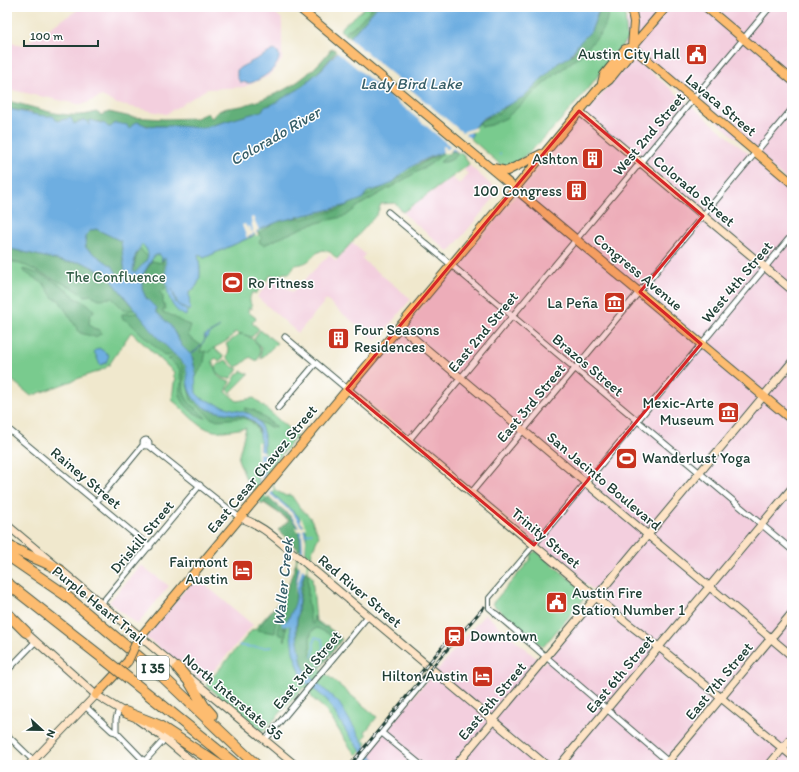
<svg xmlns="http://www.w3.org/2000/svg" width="799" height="772" viewBox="0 0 799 772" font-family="Itim,sans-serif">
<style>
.built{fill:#f3cfde}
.green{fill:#79cb8e;stroke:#4c8461}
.forest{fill:#62af79;stroke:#407656}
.water{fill:#6eaee1;stroke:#46768a;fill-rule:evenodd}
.pier{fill:#f0e8cd}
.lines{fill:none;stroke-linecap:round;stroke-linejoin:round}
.stream{stroke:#6eaee1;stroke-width:1.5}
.canal{stroke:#6eaee1;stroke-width:5}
.pedestrian-casing{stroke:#3e574b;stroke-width:6}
.minor-casing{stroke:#3e574b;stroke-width:7}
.secondary-casing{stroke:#3e574b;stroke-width:9}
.primary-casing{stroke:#3e574b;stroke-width:10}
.motorway-casing{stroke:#3e574b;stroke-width:12}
.pedestrian{stroke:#fff;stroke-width:4}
.minor{stroke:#fff;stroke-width:5}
.secondary{stroke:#fee4c6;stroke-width:7}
.primary{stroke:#fdbc70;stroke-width:8}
.motorway{stroke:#fdbc70;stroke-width:10}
.rail-casing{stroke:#1f3d34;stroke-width:3}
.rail{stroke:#fff;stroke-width:1.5;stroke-dasharray:4.5;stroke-linecap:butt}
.primary-bridge-casing{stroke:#3e574b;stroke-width:10;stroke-linecap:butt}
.motorway-bridge-casing{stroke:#3e574b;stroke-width:12;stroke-linecap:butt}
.primary-bridge{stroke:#fdbc70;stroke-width:8}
.motorway-bridge{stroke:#fdbc70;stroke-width:10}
.marked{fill:#d62828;fill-opacity:0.2;stroke:#d62828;stroke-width:3;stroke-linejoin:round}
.labels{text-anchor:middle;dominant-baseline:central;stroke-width:3;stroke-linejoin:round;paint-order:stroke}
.shield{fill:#fff;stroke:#627771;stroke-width:1}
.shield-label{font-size:14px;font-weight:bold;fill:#1f3d34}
.poi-label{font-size:15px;fill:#1f3d34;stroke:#fff;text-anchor:end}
.street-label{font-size:15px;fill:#1f3d34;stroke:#fff}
.park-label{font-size:15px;fill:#36604a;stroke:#fff}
.water-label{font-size:16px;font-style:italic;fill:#375f68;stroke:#fff}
</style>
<rect width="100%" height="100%" fill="#fff"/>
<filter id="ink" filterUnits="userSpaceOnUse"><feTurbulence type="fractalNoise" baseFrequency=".025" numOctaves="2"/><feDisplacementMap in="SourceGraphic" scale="8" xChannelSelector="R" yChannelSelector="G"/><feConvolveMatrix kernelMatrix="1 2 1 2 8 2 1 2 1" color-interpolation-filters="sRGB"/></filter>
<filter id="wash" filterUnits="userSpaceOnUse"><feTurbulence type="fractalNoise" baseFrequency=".012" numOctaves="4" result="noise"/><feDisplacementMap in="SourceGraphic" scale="16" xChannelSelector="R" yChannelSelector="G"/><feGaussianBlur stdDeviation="0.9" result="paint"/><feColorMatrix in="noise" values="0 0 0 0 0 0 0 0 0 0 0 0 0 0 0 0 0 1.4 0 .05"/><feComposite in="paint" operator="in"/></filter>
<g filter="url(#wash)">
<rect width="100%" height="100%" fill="#f0e8cd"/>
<!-- built -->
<path class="built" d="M82,7H268L282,19V60L269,76L244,87L207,89L166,114L117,104L102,96L82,105L7,89V42L23,45Z
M640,7H792V185L624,44L616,31Z
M633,57L792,190V765H357L437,668L438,669L485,614L543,664L599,595L353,389Z
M469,165L499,192L449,252L403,213L452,178L460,184L468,174L464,170Z
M352,243L365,254L362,259L411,299L376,341L326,300L298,333L257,297L270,281L275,279L292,292L329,255L336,261Z
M141,565L169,586L137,625L109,602Z
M196,577L253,625L204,682L145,637Z"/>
<!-- green -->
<path class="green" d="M365,7H380L350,38L340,30C348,20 357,16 365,7Z
M600,7H621L625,16L627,39C609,62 528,169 503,167L471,139L470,136C477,118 496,113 512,103C534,87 580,54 591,30C594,23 597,15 600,7Z
M452,147L463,155L469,164L466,167L403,212L395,203L381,204L377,214L337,259L330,252L323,250C309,255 314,263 295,265L290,273H283L278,278L271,275L255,294L253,292C247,299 251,302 252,309L249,307L248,312L256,318L252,323L259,329L252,337L235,332C229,343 217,344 207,353L214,348L224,357L219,361L216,358L212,361C217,371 215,380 230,381L226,392L237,401L254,398L297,436L268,471L275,490L286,496L291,495L300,508L310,517L319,536L313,549L307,572L312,577L316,620L342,639L320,669L377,717L365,732L367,735L363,739L368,743L357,755L351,749L331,718L327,714L328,712L312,698L310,693L304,687L264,731L259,730L206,685L253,629L254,630L287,593L296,563L298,549L280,532L289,520L264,503L262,505L254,488L251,492L238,459L246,428C236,429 224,432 214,431C197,428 184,409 172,400L174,383L176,379L173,376L175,373L131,332L109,365L104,369L31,396L7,376V248L157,226L166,255L172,291V289L189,293C204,284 200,269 198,254L204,258L253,236L261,229L280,221L336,209L362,199L367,192L395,179L408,169Z
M260,330L277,343L261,359V348L254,339Z
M240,334C252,335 266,348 257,361L250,357L242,364L236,367L227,358L229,350L226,344Z
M226,360L233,367L238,369L231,378C223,380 218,376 215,369L217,365Z
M242,371L249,374L231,392L232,395L228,390L237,374Z
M536,551L588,594L543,647L492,604L530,560L531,554Z"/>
<!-- forest -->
<path class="forest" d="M373,7H377L350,38L344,33L356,25Z
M601,7H610L606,22L600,34L582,54L546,82L506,118L491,125L481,127L480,121L499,113L512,102L523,97L558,63L573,54L579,43L591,31Z
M332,48L336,51C320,73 292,100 264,107L262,111L203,128L143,125L129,129L107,127L100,122L90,121L89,125L83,120L74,124L65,119L57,121L36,116L31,112L7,109V101C35,106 67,122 96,112L101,115L109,112L131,117L164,119L196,118L207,113L212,118C221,105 232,109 245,105C254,102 266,98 275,94C297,85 318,67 332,48Z
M455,151L459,153C453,159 449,163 440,162L450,152Z
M443,154L429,165L360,205L346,216L309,225L264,245L260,243L259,241L262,238L260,235L257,234L277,222L287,219L299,218L302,219L338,210L393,182L427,160Z
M96,229L121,241L125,274L122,277L118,276L113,267L86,249C84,239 85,231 96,229Z
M7,248L66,262H82L109,277L135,310L125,311L112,298L99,299L91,295L85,296L73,288L26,266L7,260Z
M141,250L148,257L141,269L135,273L133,271L137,253Z
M163,259L165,290L159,291L163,296V303L166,309L163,310V313C173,313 180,324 191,325L188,336L202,346L200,352L206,351L204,362L196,377L193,358L182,346L175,333L162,317L156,312V308C136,290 139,281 152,261L161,263Z
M23,269C41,273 66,285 76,299C83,300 91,305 94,311L90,316L89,324L93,328L100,330L101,334L95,337L80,333L59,300L53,298L44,284L23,271Z
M138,313L157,336L176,355L165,356L130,323L122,318V314Z
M174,357C192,368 180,380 185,395C189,406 201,411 206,418C190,414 172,397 183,380L180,378L181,370L168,359Z
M187,384C190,393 197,403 206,408C222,417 255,409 259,433C248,408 231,423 212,419L191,400Z
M246,408L254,410L275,426V428C268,428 247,415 244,409Z
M268,497C287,515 303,522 301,552L278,530L289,520L264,503L262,505Z
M296,563L299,566L295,606L286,623L282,621L283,629H286L284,628L287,625L285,641L284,636L278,634L279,619L285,609L282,607L276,618L275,633L257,630L286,592Z
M305,570L308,574V601L311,623L313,624L314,616L316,621L324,628L326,626L337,634L333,636L317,628L312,631L310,638L311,656L317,661L338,637L341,638L314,675L311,670L306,672C302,666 302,660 300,654C293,621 300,602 305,570Z"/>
<!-- water -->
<path class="water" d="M377,7H600L591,31L579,43L569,57L558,63L523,97L482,119L474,127L471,133L473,134L458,152C448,146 416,163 407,170C402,173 398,178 393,182C385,188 375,189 367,192L362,199L344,206L280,221L261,229L253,236L204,258L198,254C200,269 204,284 189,292L190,311L178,304L172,289L176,303L187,311L186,316C163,308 167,277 165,258L161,261L162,258L159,254L154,256L142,276V289L146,298L156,308V312L170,325L182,346L190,354L198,349L205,340L204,336L220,327C216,331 211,331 209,335C202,342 200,349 191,354L195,369L196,393L201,398L219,405L250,414L260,423L264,435V470L274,495L298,516L306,531L305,570L300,588L296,630L302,664L306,672L339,703L371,755L380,765H369L365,756L348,734L327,700L303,680L293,652L290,626L286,623C289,617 292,612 294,606C297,600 296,592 296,585C297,563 308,540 293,520C283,505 266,500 259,482C252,464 268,438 255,423C241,407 205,421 191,394C185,384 189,375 185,365L156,336L109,277L102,272L82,262H66L7,248V109C23,111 37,117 53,116L57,121L71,118L74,124L83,120L87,121L89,125L90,120L105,124L108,127H111L115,123L127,125L129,129L134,123L138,122L147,126H177L203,128L262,111L264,107L271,105L299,89L323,68ZM96,229L121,241L125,273L122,277L118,276L113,267L86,248C84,239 85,231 96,229ZM142,244C155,257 144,262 135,273L133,271L135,256Z
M274,50L279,54C281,67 261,80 250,83C247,83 243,82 240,82L237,77V70L241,67Z
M99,348L109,355L106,363L100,365L94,351Z"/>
<!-- pier -->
<path class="pier" d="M348,37L462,132L476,127L475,131L465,134L471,139L459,153L453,148L449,153H443L442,147L445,146L447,150L450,146L335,50Z
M253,217L259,230L256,231L258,235L256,236L254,233L252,234L254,237L251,235L247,238L242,225L245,224L250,234L247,227L249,226L252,232L253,231L251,218Z
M257,442H259V450L265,452L266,454L259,453L260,472L262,479L267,473L274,490L270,494L293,514L302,527L304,526L300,521L301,517L306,528L303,530L306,540L305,555L308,554L306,572L302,569L294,596L300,567L297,564L299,550L303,553L302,534L301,531H297L295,527L299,528L293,518L269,497L267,499L258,484L260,482L258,475Z"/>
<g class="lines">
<!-- stream -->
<path class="stream" d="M500,153V154
M306,534L312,533
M239,645C243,647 268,648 272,647
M312,657C316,650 312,644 315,637L322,639L323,649L317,658L319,660"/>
<!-- canal -->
<path class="canal" d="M284,624L293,622"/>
</g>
</g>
<g filter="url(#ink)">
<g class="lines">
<defs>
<path id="pedestrian" d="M496,614L489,608V598L534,545"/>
<path id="minor" d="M388,212L792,550
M285,337L347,389
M278,408L316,363
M7,428L150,547
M143 443a3 3 0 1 1 6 0a3 3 0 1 1-6 0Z
M409,440L770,7
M148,445L240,518
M471,493L792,109
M96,502L144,444
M534,545L792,235
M101,604L200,485
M496,614L672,765
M7,671L36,641
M85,706L112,731L116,732
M119,709L116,719V732L148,765
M382,733L421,765
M7,735L38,765
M265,740L368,616
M141,765L165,739
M355,765L433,670"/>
<path id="secondary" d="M579,111L792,290
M399,326L792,656
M347,389L626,622L665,652L792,756
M240,518C262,524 279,542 297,556L546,765
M7,525L180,670
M23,630L96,695L129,715
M190,678L295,765
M138,720L165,739L196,765
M29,765L96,695
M456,765L792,362
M560,765L792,488
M665,765L792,613
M769,765L792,737"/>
<path id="primary" d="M298,7L792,420
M631,7L634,22L632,47
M706,7L792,80
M632,47L792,183
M602,83L604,75L625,49L632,47
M493,168L507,171L541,154
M137,641L599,88L609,80L630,54L632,47L666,7
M96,695L128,661"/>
<path id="motorway" d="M7,545C24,555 43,560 60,570
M7,555L64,594L164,678L256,765
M7,583L104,659
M7,613L26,632
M178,668L189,681L204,706L212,715
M163,706L236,765
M125,712L158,725L219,765"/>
</defs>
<!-- pedestrian casing -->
<use href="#pedestrian" class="pedestrian-casing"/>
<!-- minor casing -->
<use href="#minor" class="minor-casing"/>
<!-- secondary casing -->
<use href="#secondary" class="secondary-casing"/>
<!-- primary casing -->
<use href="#primary" class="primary-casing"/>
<!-- motorway casing -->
<use href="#motorway" class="motorway-casing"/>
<!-- pedestrian -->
<use href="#pedestrian" class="pedestrian"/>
<!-- minor -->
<use href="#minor" class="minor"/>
<!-- secondary -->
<use href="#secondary" class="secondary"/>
<!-- primary -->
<use href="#primary" class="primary"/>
<!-- motorway -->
<use href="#motorway" class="motorway"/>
<defs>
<path id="rail" d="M419,675L458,628
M350,765L407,696L484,607"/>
</defs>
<!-- rail casing -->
<use href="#rail" class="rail-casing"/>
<!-- rail -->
<use href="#rail" class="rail"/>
<defs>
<path id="primary-bridge" d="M128,661L137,641"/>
<path id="motorway-bridge" d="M104,659L163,706"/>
</defs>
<!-- primary-bridge casing -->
<use href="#primary-bridge" class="primary-bridge-casing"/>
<!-- motorway-bridge casing -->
<use href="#motorway-bridge" class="motorway-bridge-casing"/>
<!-- primary-bridge -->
<use href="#primary-bridge" class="primary-bridge"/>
<!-- motorway-bridge -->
<use href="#motorway-bridge" class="motorway-bridge"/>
</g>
</g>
<!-- marked area -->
<path class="marked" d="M579,111L703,216L640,292L701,344L534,545L347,389Z"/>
<!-- icons -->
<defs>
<symbol id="civic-square" viewBox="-11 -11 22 22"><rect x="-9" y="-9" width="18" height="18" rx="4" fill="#c8321e" stroke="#fff"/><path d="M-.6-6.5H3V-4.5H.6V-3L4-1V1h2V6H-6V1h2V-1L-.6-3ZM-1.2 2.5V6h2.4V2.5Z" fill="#fff"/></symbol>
<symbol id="building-square" viewBox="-11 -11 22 22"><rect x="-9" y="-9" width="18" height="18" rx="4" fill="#c8321e" stroke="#fff"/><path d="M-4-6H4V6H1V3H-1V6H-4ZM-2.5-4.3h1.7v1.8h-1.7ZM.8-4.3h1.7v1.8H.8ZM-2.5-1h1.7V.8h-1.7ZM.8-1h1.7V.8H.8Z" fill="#fff"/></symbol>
<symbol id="stadium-square" viewBox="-11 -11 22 22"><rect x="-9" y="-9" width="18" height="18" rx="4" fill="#c8321e" stroke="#fff"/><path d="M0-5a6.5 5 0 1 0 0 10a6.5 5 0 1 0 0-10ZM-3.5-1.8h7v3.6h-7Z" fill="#fff"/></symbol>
<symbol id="museum-square" viewBox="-11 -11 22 22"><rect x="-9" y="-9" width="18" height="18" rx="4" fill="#c8321e" stroke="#fff"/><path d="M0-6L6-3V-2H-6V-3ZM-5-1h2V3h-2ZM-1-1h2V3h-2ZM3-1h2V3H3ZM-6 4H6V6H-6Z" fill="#fff"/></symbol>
<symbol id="hotel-square" viewBox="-11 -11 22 22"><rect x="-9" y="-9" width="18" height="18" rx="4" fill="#c8321e" stroke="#fff"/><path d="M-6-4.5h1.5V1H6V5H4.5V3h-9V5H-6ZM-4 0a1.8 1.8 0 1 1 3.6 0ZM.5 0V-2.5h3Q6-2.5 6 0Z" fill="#fff"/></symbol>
<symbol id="station-square" viewBox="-11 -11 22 22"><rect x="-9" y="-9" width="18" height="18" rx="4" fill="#c8321e" stroke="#fff"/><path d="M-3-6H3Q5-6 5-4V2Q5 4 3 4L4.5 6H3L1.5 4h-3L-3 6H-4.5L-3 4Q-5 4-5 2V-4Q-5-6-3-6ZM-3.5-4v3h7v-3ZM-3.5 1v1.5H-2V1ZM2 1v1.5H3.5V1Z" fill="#fff"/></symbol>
</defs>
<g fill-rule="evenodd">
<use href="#civic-square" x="684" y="42" width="25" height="25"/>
<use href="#building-square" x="580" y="146" width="25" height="25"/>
<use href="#building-square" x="564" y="178" width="25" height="25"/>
<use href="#stadium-square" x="220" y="270" width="25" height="25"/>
<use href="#museum-square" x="602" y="290" width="25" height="25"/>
<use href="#building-square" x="326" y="326" width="25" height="25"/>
<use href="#museum-square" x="716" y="400" width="25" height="25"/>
<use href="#stadium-square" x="614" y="446" width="25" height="25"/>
<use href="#hotel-square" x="230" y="558" width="25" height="25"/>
<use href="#civic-square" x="544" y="590" width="25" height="25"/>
<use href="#station-square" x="442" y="624" width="25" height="25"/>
<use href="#hotel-square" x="470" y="664" width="25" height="25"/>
</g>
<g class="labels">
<!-- shield labels -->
<rect class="shield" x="137" y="656" width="32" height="24" rx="3"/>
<g class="shield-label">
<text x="153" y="668">I 35</text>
</g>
<!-- poi labels -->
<g class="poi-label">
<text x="680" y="54">Austin City Hall</text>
<text x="578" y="159">Ashton</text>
<text x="562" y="191">100 Congress</text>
<text x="248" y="283" text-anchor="start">Ro Fitness</text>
<text x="598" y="303">La Peña</text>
<text x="354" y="330" text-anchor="start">Four Seasons<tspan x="354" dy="17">Residences</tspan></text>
<text x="714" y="403">Mexic-Arte<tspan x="714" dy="17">Museum</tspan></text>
<text x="642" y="458" text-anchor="start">Wanderlust Yoga</text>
<text x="228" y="562">Fairmont<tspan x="228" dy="17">Austin</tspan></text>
<text x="572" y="593" text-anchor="start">Austin Fire<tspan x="572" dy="17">Station Number 1</tspan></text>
<text x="470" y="636" text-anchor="start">Downtown</text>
<text x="468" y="676">Hilton Austin</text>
</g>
<!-- street labels -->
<g class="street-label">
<text transform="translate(721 105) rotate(40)">Lavaca Street</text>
<text transform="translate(649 134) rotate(-50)">West 2nd Street</text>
<text transform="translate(694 191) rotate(40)">Colorado Street</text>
<text transform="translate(638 272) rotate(40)">Congress Avenue</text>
<text transform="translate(737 282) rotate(-50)">West 4th Street</text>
<text transform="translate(483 332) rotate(-50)">East 2nd Street</text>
<text transform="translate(588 365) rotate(40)">Brazos Street</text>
<text transform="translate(531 403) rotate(-50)">East 3rd Street</text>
<text transform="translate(262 469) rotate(-50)">East Cesar Chavez Street</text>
<text transform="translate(86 478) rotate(40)">Rainey Street</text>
<text transform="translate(604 481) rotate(40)">San Jacinto Boulevard</text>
<text transform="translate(142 537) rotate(-50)">Driskill Street</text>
<text transform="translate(546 538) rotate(40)">Trinity Street</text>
<text transform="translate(360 591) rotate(40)">Red River Street</text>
<text transform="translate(99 605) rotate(39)">Purple Heart Trail</text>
<text transform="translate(307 670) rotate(-50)">East 3rd Street</text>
<text transform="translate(620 674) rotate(-50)">East 6th Street</text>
<text transform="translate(719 681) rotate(-50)">East 7th Street</text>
<text transform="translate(233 697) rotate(40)">North Interstate 35</text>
<text transform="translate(492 701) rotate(-50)">East 5th Street</text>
</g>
<!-- park labels -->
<g class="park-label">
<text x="116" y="277">The Confluence</text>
</g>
<!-- water labels -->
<g class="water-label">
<text x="411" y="83">Lady Bird Lake</text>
<text transform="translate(275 136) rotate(-30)">Colorado River</text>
<text transform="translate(283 582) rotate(-84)">Waller Creek</text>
</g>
</g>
<!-- margin -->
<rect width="799" height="772" fill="none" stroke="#fff" stroke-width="24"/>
<!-- north arrow -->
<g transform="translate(42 730) rotate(112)" stroke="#ffffff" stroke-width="3" paint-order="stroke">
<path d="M0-3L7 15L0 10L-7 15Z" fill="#1f3d34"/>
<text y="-6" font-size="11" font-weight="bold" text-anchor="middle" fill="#1f3d34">N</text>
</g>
<!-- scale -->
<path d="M24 40v6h74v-6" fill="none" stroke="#1f3d34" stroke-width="2"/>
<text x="30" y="40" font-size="12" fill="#1f3d34" stroke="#ffffff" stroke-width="3" paint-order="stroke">100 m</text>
</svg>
